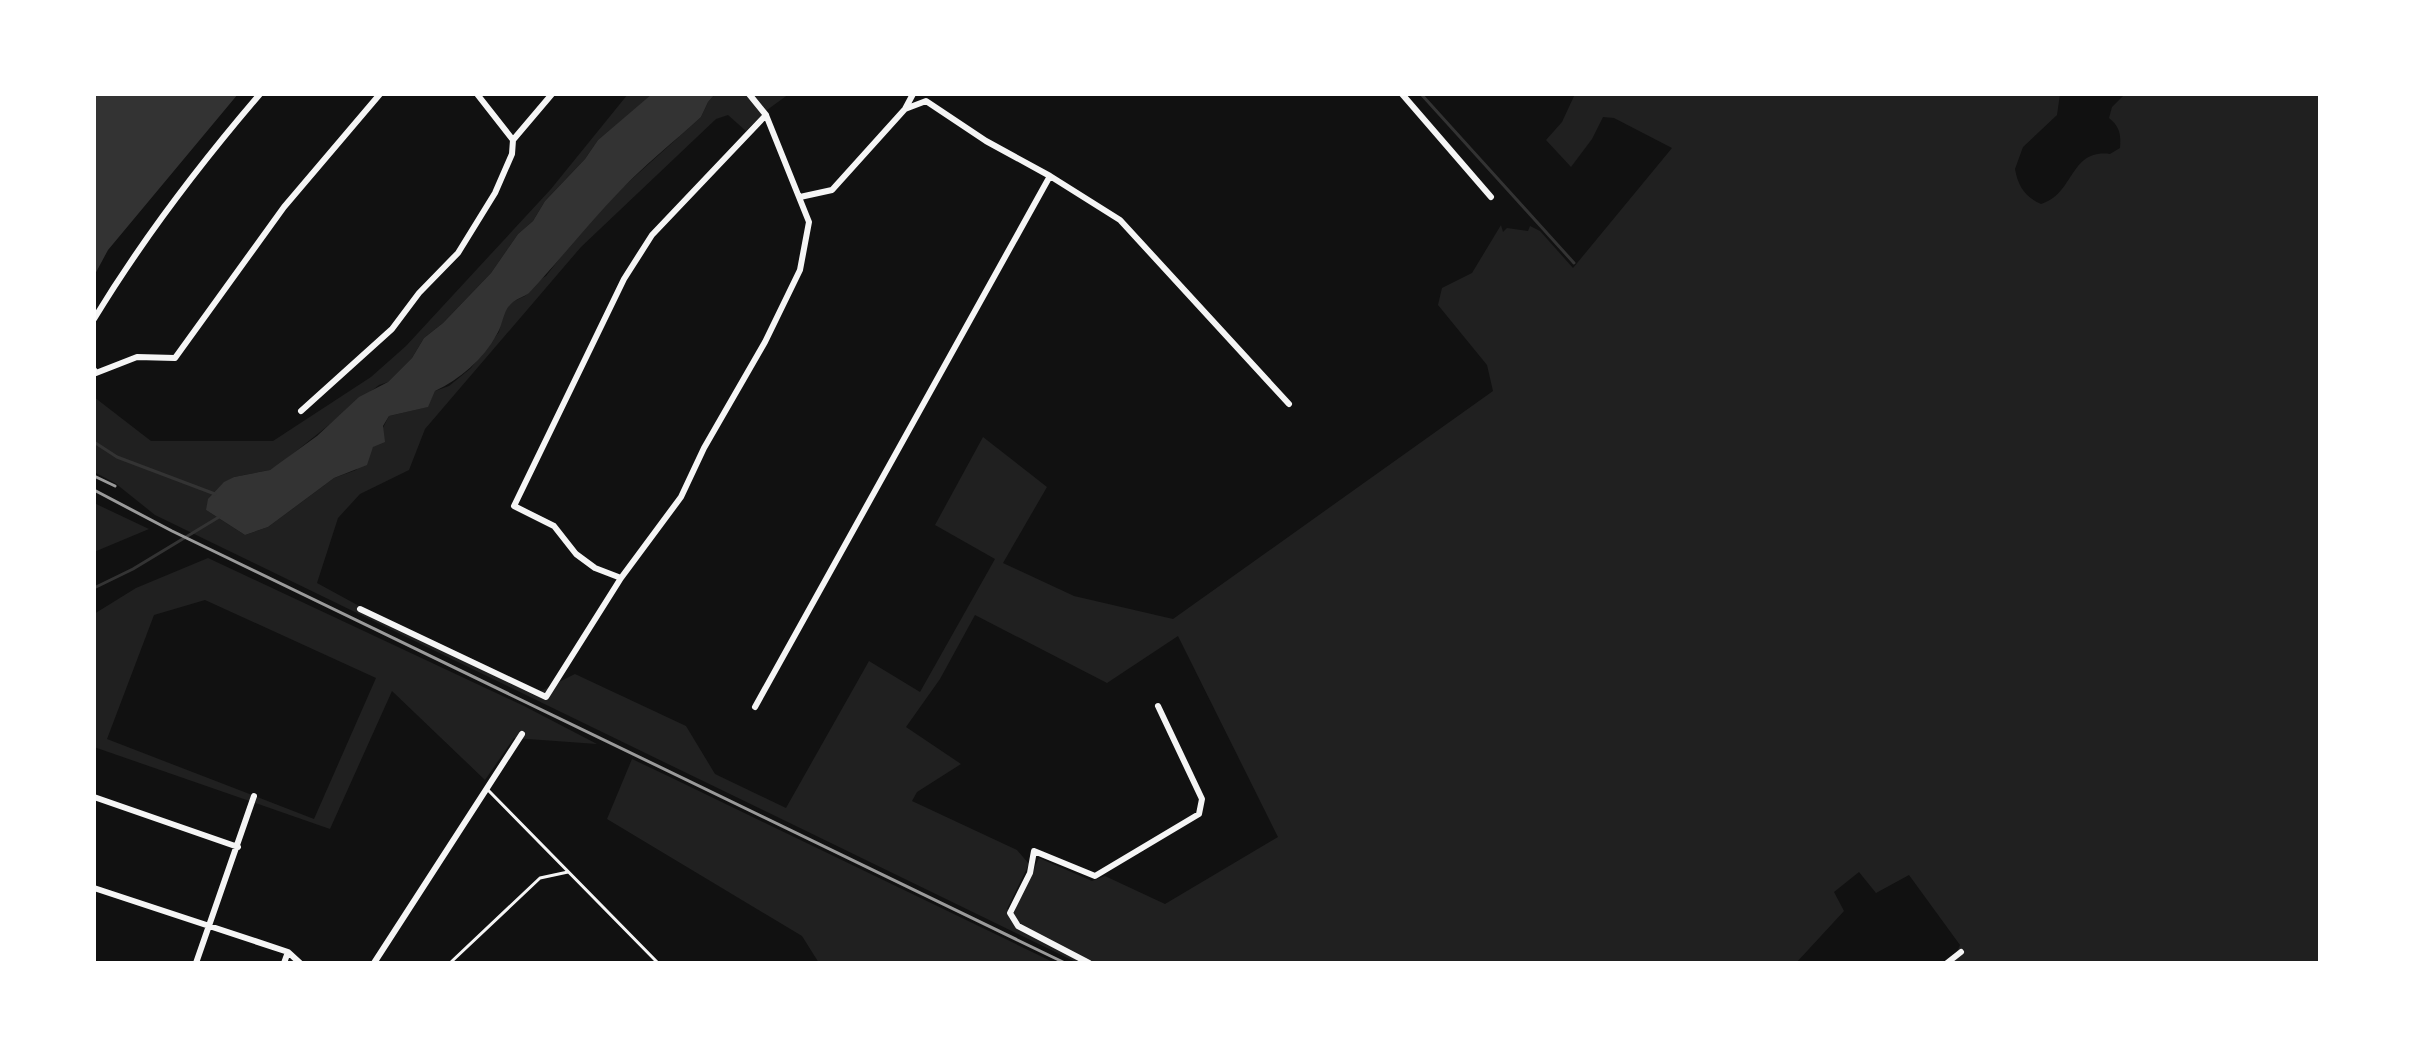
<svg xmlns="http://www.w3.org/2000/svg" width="2414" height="1057" viewBox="0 0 2414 1057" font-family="'Work Sans',sans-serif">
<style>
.green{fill:#202020;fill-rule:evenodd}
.water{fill:#333}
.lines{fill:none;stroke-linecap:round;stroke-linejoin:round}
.stream{stroke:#333;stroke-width:3}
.service{stroke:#f5f5f5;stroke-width:3}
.minor{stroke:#f5f5f5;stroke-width:6}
.rail{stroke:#9a9a9a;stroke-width:3}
</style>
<rect width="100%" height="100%" fill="#111"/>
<!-- green -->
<path class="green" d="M628,94H653L598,140L585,159L545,201L533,221L518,234L491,273L443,323L424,338L412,358L388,382L379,385L280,464L270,470L234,477L224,483L206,510L245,535L268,527L334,478L356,470L373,447L389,416L427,407L435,391L449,386L471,368L499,332L504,312L512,302L525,296L536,282L546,276L574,240L622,188L701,117L708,102L715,94H789L767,110L746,131L728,115L716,119L581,247L425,429L409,470L360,494L338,518L317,583L361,607L541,691L575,674L686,726L715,774L786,808L869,661L920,692L995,559L935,525L983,437L1047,487L1003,563L1074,596L1173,619L1493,391L1487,365L1438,305L1442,288L1472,273L1501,225L1503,232L1507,228L1528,231L1530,226L1540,231L1573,268L1672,148L1614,118L1603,117L1592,139L1571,167L1546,140L1562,122L1575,94H2060L2057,115L2023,147L2015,169C2018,186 2025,197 2041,204C2075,194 2069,149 2110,154L2120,148C2121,134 2120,127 2109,118L2112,107L2125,94H2320V963H1952L1960,945L1909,875L1876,893L1859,872L1834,892L1844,911L1796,963H1078L155,515L115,483L94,472V397L151,441H273L371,377L406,346L551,189ZM975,615L1107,683L1178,636L1278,837L1165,904L1105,876L1092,881L1039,858L1014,912L1007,909L1029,864L1017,850L912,801L917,792L961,764L906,727L940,679Z
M94,503L149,529L94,552Z
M208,558L524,706L597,744L514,738L485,780L392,691L330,829L94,747V614L136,588ZM205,600L376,678L314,819L107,739L154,615Z
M632,759L670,777L1055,963H819L802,936L607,819Z"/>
<!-- water -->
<path class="water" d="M95,94H238L108,250L94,276Z
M652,94H715L708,102L701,117C674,142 644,165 619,192C588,224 559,261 529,293C524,297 518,298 513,302C502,311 504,323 497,334C483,360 460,379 435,391L428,407L389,416L383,426L385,442L373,447L367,465L334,478L268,527L245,535L206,510L208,499L224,482L234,477L270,470L317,436L359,397L388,382L412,358L424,338L443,323L491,273L518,234L533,221L545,201L585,159L598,140Z"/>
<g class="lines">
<!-- stream -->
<path class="stream" d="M1421,94L1574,263
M94,442L117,457L215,494
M94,588L133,569L219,517"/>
<!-- service -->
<path class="service" d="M488,790L658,963
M450,963L540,878L568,872"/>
<!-- minor -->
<path class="minor" d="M477,94L513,140
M1402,94L1491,197
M905,109L926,101L986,141L1050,176L1120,220L1289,404
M800,197L832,190L905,109L913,94
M94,319C142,240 200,164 260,94
M94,370L96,373L137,357L175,358L284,207L380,94
M301,411L392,329L419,293L458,253L495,193L512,154L513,140L552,94
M621,578L595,568L576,554L554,526L514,506L624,279L652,235L766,115
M360,609L546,697L621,578L681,497L704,448L765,342L800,270L809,222L766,115L749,94
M755,707L1050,176
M94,797L238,847
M94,888L288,952L300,963
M196,963L254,796
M284,963L288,952
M374,963L522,734
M1089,963L1018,926L1010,913L1030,873L1034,851L1095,876L1199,814L1202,799L1158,706
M1947,963L1961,952"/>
<!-- rail -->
<path class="rail" d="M94,476L115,486
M94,490L172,531L1065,963"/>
</g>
<!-- border -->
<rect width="2414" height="1057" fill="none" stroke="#ffffff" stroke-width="192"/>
</svg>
